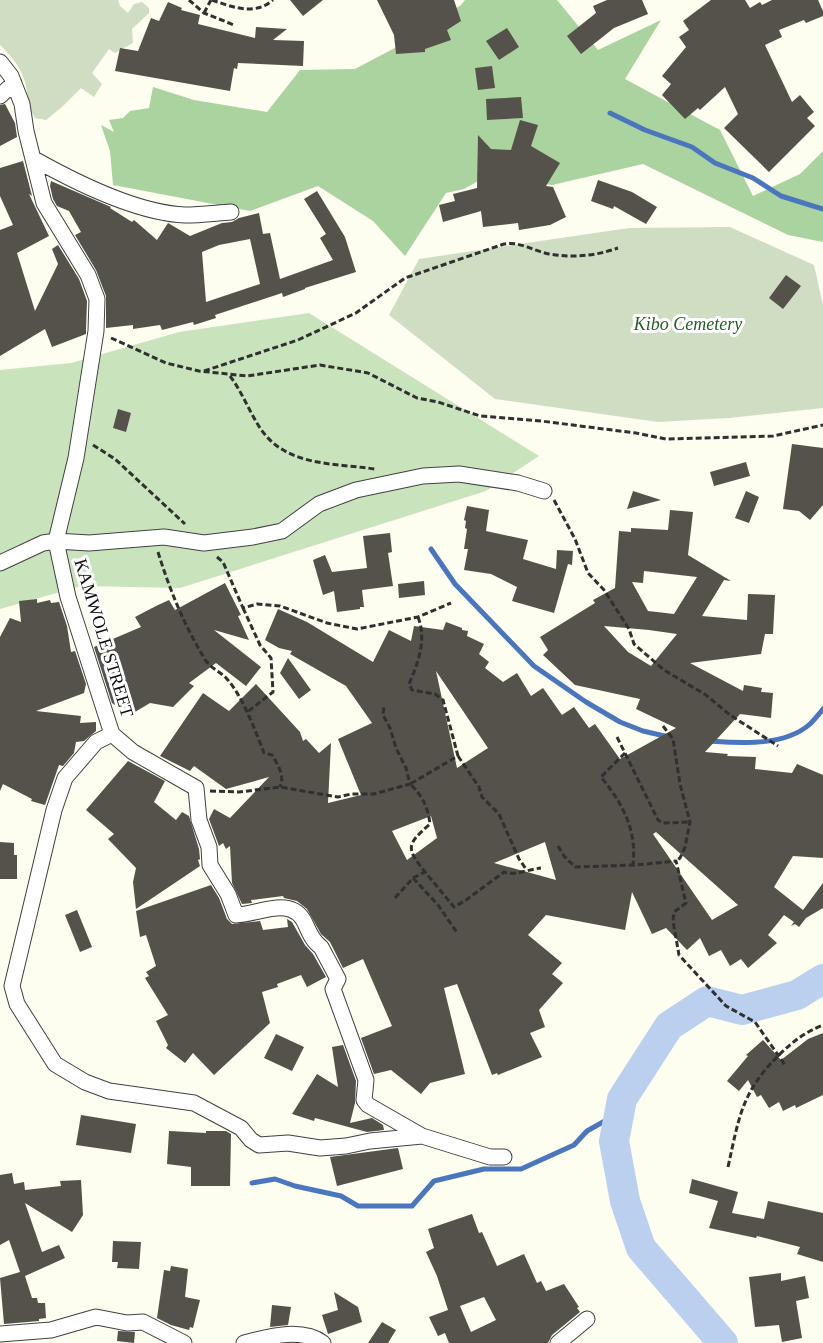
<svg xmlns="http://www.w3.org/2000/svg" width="823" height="1343" viewBox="0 0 823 1343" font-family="Georgia,serif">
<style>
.green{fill:#c9e4bd}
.forest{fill:#abd39f}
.cemetery{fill:#cfddc3}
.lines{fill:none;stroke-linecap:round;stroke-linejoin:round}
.stream{stroke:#4a76bd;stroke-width:5}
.river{stroke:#bbd0ef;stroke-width:30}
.building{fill:#55514b;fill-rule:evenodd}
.street-casing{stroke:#414141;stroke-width:17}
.path{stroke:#303030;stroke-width:3;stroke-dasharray:6 3;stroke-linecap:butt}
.street{stroke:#fff;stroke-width:15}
.labels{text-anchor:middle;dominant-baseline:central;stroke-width:6;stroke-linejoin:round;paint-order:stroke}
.park-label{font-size:18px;font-style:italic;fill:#265e26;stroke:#fff}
.street-label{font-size:18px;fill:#0e0e0e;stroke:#fff}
</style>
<rect width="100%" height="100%" fill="#fdfdf0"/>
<!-- green -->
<path class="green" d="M309,313L539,456L486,491L180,588L81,586L0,609V370L71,363L179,332Z"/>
<!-- forest -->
<path class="forest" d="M465,0H557L598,50L661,20L625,79L720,130L753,196L800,174L823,151V242L788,235L643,164L552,185L506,179H482L464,189L446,193L405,256L373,221L318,186L250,211L113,185L110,151L101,125L114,132L109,120L123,118L130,111L149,108L153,87L194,100L267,112L300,70L355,69L406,42L461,5Z"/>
<!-- cemetery -->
<path class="cemetery" d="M0,0H118L120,6L128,13L134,4L142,2L149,8V13L132,29L133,43L115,53L109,49L92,73L102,84L94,97L81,88L62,107L46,120L35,118C28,107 28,99 26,86C23,70 11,55 0,45Z
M730,227L814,265L823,305V408L729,418L658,422L495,399L389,315L419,259L629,228Z"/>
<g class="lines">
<!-- stream -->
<path class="stream" d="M610,113L645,130L692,147L715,163L753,178L781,196L823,209
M431,549L455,584L534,666L586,702L620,722L643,731L669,737
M708,741C740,743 784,747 810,724C815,719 819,714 823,709
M252,1183L275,1179L295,1186L341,1196L358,1206H412L434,1181L484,1169H521L574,1145L587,1131L619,1113"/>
<!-- river -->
<path class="river" d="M723,1343L641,1248L625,1201L614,1141L622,1099L669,1026L707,1001L742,1010L797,995L823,979"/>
</g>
<!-- building -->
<path class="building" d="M290,0H323L303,16Z
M377,0H454L461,21L447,30L451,40L425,49V52L396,54L394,35Z
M607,0H642L648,14L614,28L581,54L567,36L596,13L593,6Z
M711,0H745L750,8L760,2L762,5L772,0H818L823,11V16L806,23L804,20L779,30L782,37L765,45L792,102L800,95L814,112L807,118L815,126L769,172L724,128L738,114L725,87L700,110L698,108L685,119L662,95L671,84L662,76L686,47L679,37L689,30L683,21Z
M168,2L182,8L181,10L200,15L198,24L255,38L256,27L287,29L273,40L304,41L303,66L238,63L237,69L234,68L230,91L115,71L120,48L138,51L151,18L159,21Z
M507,28L519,47L499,60L486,41Z
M492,66L495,88L478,90L475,68Z
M521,97L523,118L487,120L486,99Z
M5,104L15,123L17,137L0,146V105Z
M520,120L538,125L531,146L560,163L546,186L553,187L566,217L550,225L519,230L518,223L483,227L481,211L443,222L439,205L455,201L453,194L477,188L478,135L491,149L511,150Z
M23,161L32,196L29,194L49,236L17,253L35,311L58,264L52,249L58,245L79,279L87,301L86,330V334L52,347L45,329L0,356V230L13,225L0,196V168Z
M598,180L632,192L657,207L646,224L614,206L613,209L591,201Z
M51,181L111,207L110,208L132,222L134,220L157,240L168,223L190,236L222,223L232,222L239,218L259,213L263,234L270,233L280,279L333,260L320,238L326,234L304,199L317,191L345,237L356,272L305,288V289L283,297L282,293L215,315L216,318L194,325L193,322L162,330L160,325L133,329V325L106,328V296L96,270L75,235L81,232L69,211L57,206L53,199L50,186ZM250,239L260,284L206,302L202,252L219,245Z
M786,275L801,286L783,309L769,298Z
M118,409L131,413L126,432L113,428Z
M792,444L823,448V505L810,520L799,511L783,509Z
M746,462L750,476L714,486L710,472Z
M633,491L661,500L627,509Z
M746,491L759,497L749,523L735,518Z
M467,506L489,510L486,531L528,540L523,559L556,569L557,550L573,551L572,565L568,564L554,613L512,601L517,587L491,574L464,570L468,549H464L467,529L465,528L466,521L464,520Z
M670,510L693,512L688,555L731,581L724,580L702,616L747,620L748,594L775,595L773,634H765L761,654L690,663L743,691L744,685L762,688L761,692L773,693L771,718L740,714L705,752L728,754L727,756L756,757L755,769L792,773L797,764L823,775V858L793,856L774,887L803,910L823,883V908L806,918L799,927L795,924L791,926L794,922L784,915L768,935L777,943L748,968L741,959L730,966L721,950L709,956L700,938L687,950L666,928L652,934L632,892L625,930L546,915L528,935L562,963L552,974L563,983L539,1010L545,1027L530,1033L542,1057L498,1075L497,1073L492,1075L457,984L444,988L465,1074L430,1083L421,1094L391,1070L374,1074L361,1038L392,1026L363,959L343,968L330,942L321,934L307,909L297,901L284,898L283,896L251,900L252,903L242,904L232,883L230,846L226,849L223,843L219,846L209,819L214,809L230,818L269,777L226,789L194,766L190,771L160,756L203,693L229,711L256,684L300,732L303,741L306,739L319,753L331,743L328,803L361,795L338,739L372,723L346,686L290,654L292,651L279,648L265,640L278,609L307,622L373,662L389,630L411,641L414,626L443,630L446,622L462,628V630L468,631L467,636L484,644L479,654L489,662L485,668L503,682L517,673L531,696L543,688L562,715L574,707L589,728L595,724L620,759L676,728L636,709L640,699L575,685L543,655L548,650L540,637L595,603L593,600L615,588L619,531L631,532V528L668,530ZM644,571L697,577L674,614L648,611L632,582L643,583ZM604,626L649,630L677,634L651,666L628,652ZM436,671L488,748L457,768ZM431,816L437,838L407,860L392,831ZM656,832L738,905L712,920L653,834ZM545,842L556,880L494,863Z
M390,533L392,552L388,553L393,586L362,590L364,607H360V609L337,612L334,591L323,595L313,560L325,555L332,572L367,568L363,536Z
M424,581L425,595L399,598L398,584Z
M225,583L241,615L238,616L249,640L214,630L261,667L246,686L216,663L189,683L194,686L173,707L150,703L130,715L112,703L94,647L141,627L135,617L156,606L169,600L175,610Z
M37,599V603L50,600L51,603L59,602L67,626L71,652L75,651L86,684L84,693L36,711L81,716L80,723L96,722V731L84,741L76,742L74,753L63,766L59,765L45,805L31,801L32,799L3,784L0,791V637L10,618L21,622L19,601Z
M288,658L311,690L299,699L280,673Z
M128,761L165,781L154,802L176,820L182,812L189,816L199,849L200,859L198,860L200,866L136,909L133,882L136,868L108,839L114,834L86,810Z
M0,842L14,843V855H17V879H0Z
M211,885L219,898L227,919L232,924L260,921L263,930L288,927L287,919L292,922L305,945L313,954L326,977L307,987L301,975L277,984L278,987L262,992L270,1023L214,1075L193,1053L185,1063L166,1048L168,1045L156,1021L168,1015L145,978L149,976L146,972L156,966L146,935L140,937L136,911Z
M77,910L92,947L80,952L65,915Z
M823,1033V1095L796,1108L795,1105L783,1111L779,1102L769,1108L761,1095L757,1097L748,1080L739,1091L727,1081L748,1056L746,1055L763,1040L781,1060L808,1039Z
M276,1034L304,1047L292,1071L264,1058Z
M343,1045L356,1081L355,1103L350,1123L372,1118L383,1125L384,1130L367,1132L315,1118L314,1121L292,1114L317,1074L338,1087L332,1047Z
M81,1115L136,1124L131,1153L76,1145Z
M169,1131L206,1133V1131H226L231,1134L230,1186H191V1167L167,1164Z
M398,1148L403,1169L337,1186L330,1157Z
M12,1173L14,1184L24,1182L25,1190L61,1186L60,1181L81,1180L83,1215L72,1232L25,1203L42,1252L59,1245L65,1258L25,1276L32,1298H37L38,1303H45L46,1318L39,1319V1321L4,1324L0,1278L20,1272L9,1240L0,1245V1175Z
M692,1179L738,1192L732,1213L764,1219L768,1201L823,1213V1262L797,1254L800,1247L757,1236L756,1238L709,1228L718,1201L689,1193Z
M472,1214L479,1233L482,1232L497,1266L524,1254L537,1283L541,1281L546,1291L564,1284L579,1307L577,1308L580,1312L552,1335L548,1343H449L445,1333L438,1336L429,1317L448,1310L437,1276L426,1252L434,1248L428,1229ZM484,1297L496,1320L471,1332L460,1306Z
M113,1241L141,1242L139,1269L117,1268L118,1262H112Z
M171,1266L188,1269L185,1297L200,1300L193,1328L190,1327L189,1330L171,1325L157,1318L164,1270L170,1271Z
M781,1273V1281L805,1276L809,1298L796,1301L802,1338L782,1342L779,1325L755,1327L749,1277Z
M334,1292L358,1307L362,1322L328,1334L322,1315L338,1310Z
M272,1305L291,1307L288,1325L270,1327Z
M382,1322L396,1330L388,1343H368Z
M118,1331L135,1332L134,1343L117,1341Z"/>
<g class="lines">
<defs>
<path id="street" d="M0,62L11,76L22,104L26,131L44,203L88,275L97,299L96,331L76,458L56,541L68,597L112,734L96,742L65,778L54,810L12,986L17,1004L55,1064L85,1082L109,1091L194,1103L241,1128L251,1140L259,1145L288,1143L320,1148L346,1146L370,1141L422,1136L490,1157H504
M0,96L14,83
M34,159C75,182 138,213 185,215C200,215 216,213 231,212
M0,563L43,543L56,541L89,543L164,537L204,543L253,537L282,531L319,504L356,490L423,476L459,474L518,483L544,491
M112,734L133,752L196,788L199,820L209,847L210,865L228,894L236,915C260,914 292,895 305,923C309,932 313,942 321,947L338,979L333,989L366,1080L364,1100L368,1105L422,1136
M0,1334L51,1330L96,1317L127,1323L143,1322L184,1343
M244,1343C268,1337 301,1327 323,1343
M558,1343L587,1319"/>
</defs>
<!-- street casing -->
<use href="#street" class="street-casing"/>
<!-- path -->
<path class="path" d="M189,0L204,13L234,25
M212,0C232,7 255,16 273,0
M204,13L211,0
M111,338L166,363L199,371L247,376L320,365L368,373L417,398L438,402L480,416L541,421L636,433L666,439L773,436L823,425
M204,371L298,340L356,313L405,278L504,244C519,241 534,251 549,254C573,258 595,256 618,248
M230,376C242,392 249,411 260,428C286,467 334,463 375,469
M93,445L115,459L185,524
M554,500L575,539L588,573L604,590L629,629L634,644L664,670L706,695L730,715L778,746
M158,552C170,591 185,627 206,661C212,669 221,672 227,679C243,697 255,730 264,753L272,755C278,765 285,776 280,787
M217,557L223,562L243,608L257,604L280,606L327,623L357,629L418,617L451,603
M243,608L260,645L271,658L273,692L246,713
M418,617C427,640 418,663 409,684L412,690L435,694L443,700L458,756L410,784C422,795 428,807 430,824C406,845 406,848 425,872
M663,726L673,739L680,784L690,822L685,847L680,858L676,861
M617,737L658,820L663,823L690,822
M625,753L601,777C622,803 637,829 633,864
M458,756L479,787L482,797L499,814L519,859L526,869
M210,791L239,792L280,787L338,797L351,794H374L410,784L406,768L396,748L390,728L383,715L384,706
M558,846L564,856L575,867L636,865L676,861L686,903L674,912L673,921L679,955L726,1006L755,1022L785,1065
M413,878L438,905L458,934
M395,898L413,878L425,872L454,907L466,900L504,872C514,876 530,869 541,868
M728,1167C739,1118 741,1093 778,1056C792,1042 805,1032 823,1025"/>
<!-- street -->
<use href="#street" class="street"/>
</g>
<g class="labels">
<!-- park labels -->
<g class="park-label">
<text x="688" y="324">Kibo Cemetery</text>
</g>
<!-- street labels -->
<g class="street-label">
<text transform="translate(104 638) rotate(73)">KAMWOLE STREET</text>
</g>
</g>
</svg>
